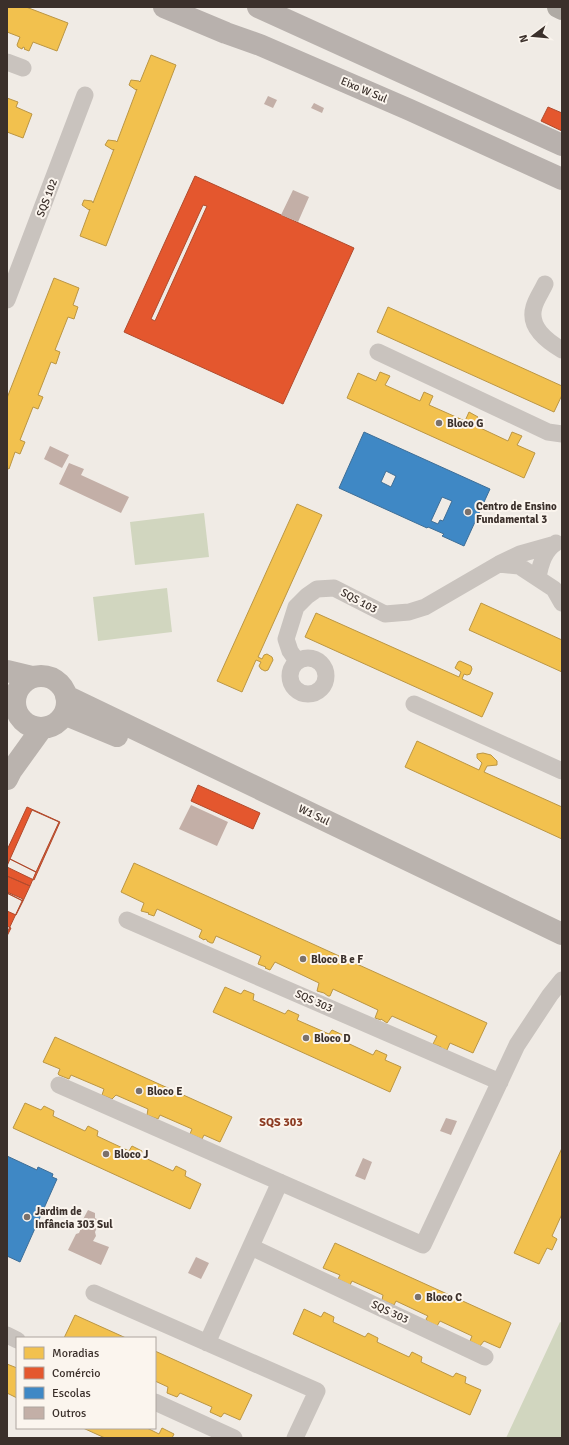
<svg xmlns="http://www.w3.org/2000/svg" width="569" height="1445" viewBox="0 0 569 1445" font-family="Signika,sans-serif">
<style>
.green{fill:#d1d6bf}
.homes{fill:#f2c14e;stroke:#bb9644}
.shops{fill:#e4572e;stroke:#b14b2d;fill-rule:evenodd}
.schools{fill:#3f88c5;stroke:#3e6e97;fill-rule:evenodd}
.building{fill:#c3afa7}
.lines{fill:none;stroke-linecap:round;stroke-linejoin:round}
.street{stroke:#c9c3be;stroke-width:17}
.secondary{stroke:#bab3ae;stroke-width:22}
.primary{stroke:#b8b1ad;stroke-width:22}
.highway{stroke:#afaaa4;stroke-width:22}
.poi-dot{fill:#7a716c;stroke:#fbf5ee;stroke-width:1.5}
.labels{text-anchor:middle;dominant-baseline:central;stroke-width:4;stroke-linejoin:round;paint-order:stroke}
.street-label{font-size:11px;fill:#3b302b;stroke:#fbf5ee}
.poi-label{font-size:11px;font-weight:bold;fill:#3b302b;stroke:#fbf5ee;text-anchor:start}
.neighbourhood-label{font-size:12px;font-weight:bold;fill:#8c3b22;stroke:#fbf5ee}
</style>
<rect width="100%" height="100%" fill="#f0ebe5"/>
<!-- green -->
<path class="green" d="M204,513L209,557L135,565L130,522Z
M167,588L172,632L98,641L93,597Z
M560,1322L562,1323V1438H506Z"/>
<!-- homes -->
<path class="homes" d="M7,7H26L68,23L57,51L33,42L29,51L24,49L25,48L23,47L22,49L18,47L17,45L20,37L7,32Z
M151,55L176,65L106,246L80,236L90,209L89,210L82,205L84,200L92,201L93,203L114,149L113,150L105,145L108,140L116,141L117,142L137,89L136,90L129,85L131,80L139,81L140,82Z
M7,98L18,102L16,107L32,114L23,138L7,132Z
M54,278L79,288L73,305L78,307L74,319L68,317L55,350L60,352L56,364L51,362L38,395L43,397L38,409L33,407L20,440L25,442L20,454L15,452L9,469L7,468V398Z
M388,307L562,386V395L554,412L377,332Z
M380,372L390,376L385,385L420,401L424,392L433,396L429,405L465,421L469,412L478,417L474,425L508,441L512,432L522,436L517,445L535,453L524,478L347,398L358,373L376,381Z
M297,504L322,515L258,657L262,659L264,655L267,654L272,657L273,660L268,670L265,671L261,669L259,666L261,662L256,660L242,692L217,681Z
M481,603L562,640V672L469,630Z
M316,613L459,677L461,672L455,668L458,662L460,661L471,666L472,669L470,674L467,675L464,674L462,679L493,693L482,717L305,637Z
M417,741L479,770L482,763L477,758V754L483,753L491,755L497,761V765L487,766L484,772L562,807V839L405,767Z
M134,863L487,1023L473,1053L450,1043L447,1050L441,1048V1047L433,1044L437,1036L392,1016L387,1023L381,1019V1020L375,1018L378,1010L333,989L330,996H328L324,993L317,991L319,983L275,962L270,970L265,968L266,967L258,964L261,956L216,936L213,943H211L207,941V940L205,939L204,940L199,937L202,930L157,909L154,916L148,914L149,913L141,911L144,903L121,892Z
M225,987L241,994L244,990L254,994L253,1000L285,1014L288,1010L299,1015L297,1020L329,1034L332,1030L343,1035L341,1040L373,1055L376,1050L387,1055L385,1060L401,1067L390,1092L213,1012Z
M55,1037L232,1117L220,1142L204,1135L202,1139L190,1134L192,1129L160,1115L158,1119L147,1115L148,1109L116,1095L112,1099L102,1095L104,1089L71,1075L69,1079L59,1075L58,1074L60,1069L43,1062Z
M25,1103L41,1110L44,1106L54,1111L53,1116L85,1131L88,1126L98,1131L97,1136L129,1151L132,1146L142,1151L141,1156L173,1171L176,1166L186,1171L185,1176L201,1184L190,1209L13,1128Z
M562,1148V1214L552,1236L557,1239L552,1250L547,1248L539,1264L514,1253Z
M335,1243L511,1323L500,1348L484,1341L480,1346L470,1341L472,1336L440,1321L437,1326L427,1321L426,1319L428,1316L396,1301L394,1305L382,1300L383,1295L352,1281L350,1285L338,1279L340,1275L323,1268Z
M304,1309L321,1317L324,1312L334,1317L333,1322L365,1337L368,1333L378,1338L377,1342L409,1357L412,1352L422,1357L421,1362L453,1377L456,1373L466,1377L465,1383L481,1390L470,1415L293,1334Z
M75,1315L126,1338H64Z
M155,1351L252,1395L240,1420L224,1413L221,1417L210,1412L212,1407L180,1393L177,1397L167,1393L168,1387L155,1381Z
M7,1364L17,1368V1398L7,1393Z
M83,1428H147L159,1434L162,1428L174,1434L172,1438H105Z"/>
<!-- shops -->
<path class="shops" d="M548,107L562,113V131L541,121Z
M195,176L354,248L283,404L124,332ZM203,205L207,206L155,321L151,319Z
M198,785L260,813L253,829L191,801Z
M27,807L60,822L34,880L7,867V850Z
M32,810L59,822L36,872L10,859Z
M10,859L36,872L30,886L7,876V866Z
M7,876L30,886L23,901L7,893Z
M7,892L23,899L7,933Z
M7,893L23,901L16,915L7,911Z
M7,926L11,928L7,936Z"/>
<!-- schools -->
<path class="schools" d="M364,432L490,489L464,546L442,536L444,534L428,527L427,528L339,488ZM386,471L396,476L391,487L381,482ZM442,497L452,501L443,521L440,520L438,524L431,521Z
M7,1156L37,1170L38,1167L53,1174L52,1177L57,1179L20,1262L7,1256Z"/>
<!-- building -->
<path class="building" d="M268,96L277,100L273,108L264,104Z
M314,103L324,108L322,113L311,108Z
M293,190L309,197L298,222L281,215Z
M50,446L69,455L62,468L44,459Z
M69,463L84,469L81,475L129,497L121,513L59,484Z
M191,805L228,822L217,846L179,829Z
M446,1118L457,1121L451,1135L440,1131Z
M363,1158L372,1162L365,1180L355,1176Z
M88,1210L95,1213V1218L100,1221L95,1232L96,1236L93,1241L109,1247L101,1265L68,1250L76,1234L79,1233L82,1226L81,1223Z
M196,1257L209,1263L201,1279L188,1273Z"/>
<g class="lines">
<!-- street -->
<path class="street" d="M7,62L23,68
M545,284C542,291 536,299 534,307C528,327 547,341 562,350
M7,300L85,95
M378,352L548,432L562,434
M499,564L519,566L554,589L562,603
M538,578C540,565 544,550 556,543
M290 676a18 18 0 1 1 36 0a18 18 0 1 1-36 0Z
M297,661L290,651L286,639L296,607L307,596L317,589L334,588L385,614L409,612L425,607L499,564L520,554L552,545
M414,704L562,771
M127,920L500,1082
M59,1085L423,1245L517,1045L550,995L562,980
M251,1247L485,1357
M94,1293L317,1391L295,1438
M7,1335L17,1340
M207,1343L280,1182
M155,1402L234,1438"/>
<!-- secondary -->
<path class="secondary" d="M7,671L32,677
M15 702a26 26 0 1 1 52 0a26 26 0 1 1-52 0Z
M66,696L562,934
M64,714L117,736
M7,779L11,771L42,728"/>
<!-- primary -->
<path class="primary" d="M164,7L226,33L260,45L410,110L562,179
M258,7L562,145"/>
<!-- highway -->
<path class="highway" d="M558,7L562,9"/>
</g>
<!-- markers -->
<g class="poi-dot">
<circle cx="439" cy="423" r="4"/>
<circle cx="468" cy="512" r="4"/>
<circle cx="303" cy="959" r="4"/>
<circle cx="306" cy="1038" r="4"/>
<circle cx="139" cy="1091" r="4"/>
<circle cx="106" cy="1154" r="4"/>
<circle cx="27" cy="1217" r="4"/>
<circle cx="418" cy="1297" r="4"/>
</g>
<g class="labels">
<!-- street labels -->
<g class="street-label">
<text transform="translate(364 90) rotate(23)">Eixo W Sul</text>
<text transform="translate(47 198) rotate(-69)">SQS 102</text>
<text transform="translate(359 601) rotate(28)">SQS 103</text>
<text transform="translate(314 815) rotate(26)">W1 Sul</text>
<text transform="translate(314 1001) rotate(24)">SQS 303</text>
<text transform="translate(390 1312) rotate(25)">SQS 303</text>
</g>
<!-- poi labels -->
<g class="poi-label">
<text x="447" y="423">Bloco G</text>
<text x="476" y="506">Centro de Ensino<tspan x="476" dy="13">Fundamental 3</tspan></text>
<text x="311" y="959">Bloco B e F</text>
<text x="314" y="1038">Bloco D</text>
<text x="147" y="1091">Bloco E</text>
<text x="114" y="1154">Bloco J</text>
<text x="35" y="1211">Jardim de<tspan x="35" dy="13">Infância 303 Sul</tspan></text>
<text x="426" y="1297">Bloco C</text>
</g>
<!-- neighbourhood labels -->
<g class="neighbourhood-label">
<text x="281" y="1122">SQS 303</text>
</g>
</g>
<!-- border -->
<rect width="569" height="1445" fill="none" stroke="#3b302b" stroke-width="16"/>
<!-- legend -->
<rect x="16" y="1337" width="140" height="92" fill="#fbf5ee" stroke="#aea6a0"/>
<rect x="24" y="1347" width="20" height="12" fill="#f2c14e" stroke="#aea6a0"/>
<text x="52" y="1357" font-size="12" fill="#3b302b">Moradias</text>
<rect x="24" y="1367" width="20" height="12" fill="#e4572e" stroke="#aea6a0"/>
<text x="52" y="1377" font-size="12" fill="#3b302b">Comércio</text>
<rect x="24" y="1387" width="20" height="12" fill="#3f88c5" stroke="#aea6a0"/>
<text x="52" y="1397" font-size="12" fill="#3b302b">Escolas</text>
<rect x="24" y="1407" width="20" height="12" fill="#c3afa7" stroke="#aea6a0"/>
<text x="52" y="1417" font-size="12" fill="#3b302b">Outros</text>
<!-- north arrow -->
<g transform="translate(533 36) rotate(254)" stroke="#fbf5ee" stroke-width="3" paint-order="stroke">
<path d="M0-3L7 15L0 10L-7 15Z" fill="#3b302b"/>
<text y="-6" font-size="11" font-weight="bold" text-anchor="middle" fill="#3b302b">N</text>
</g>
</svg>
